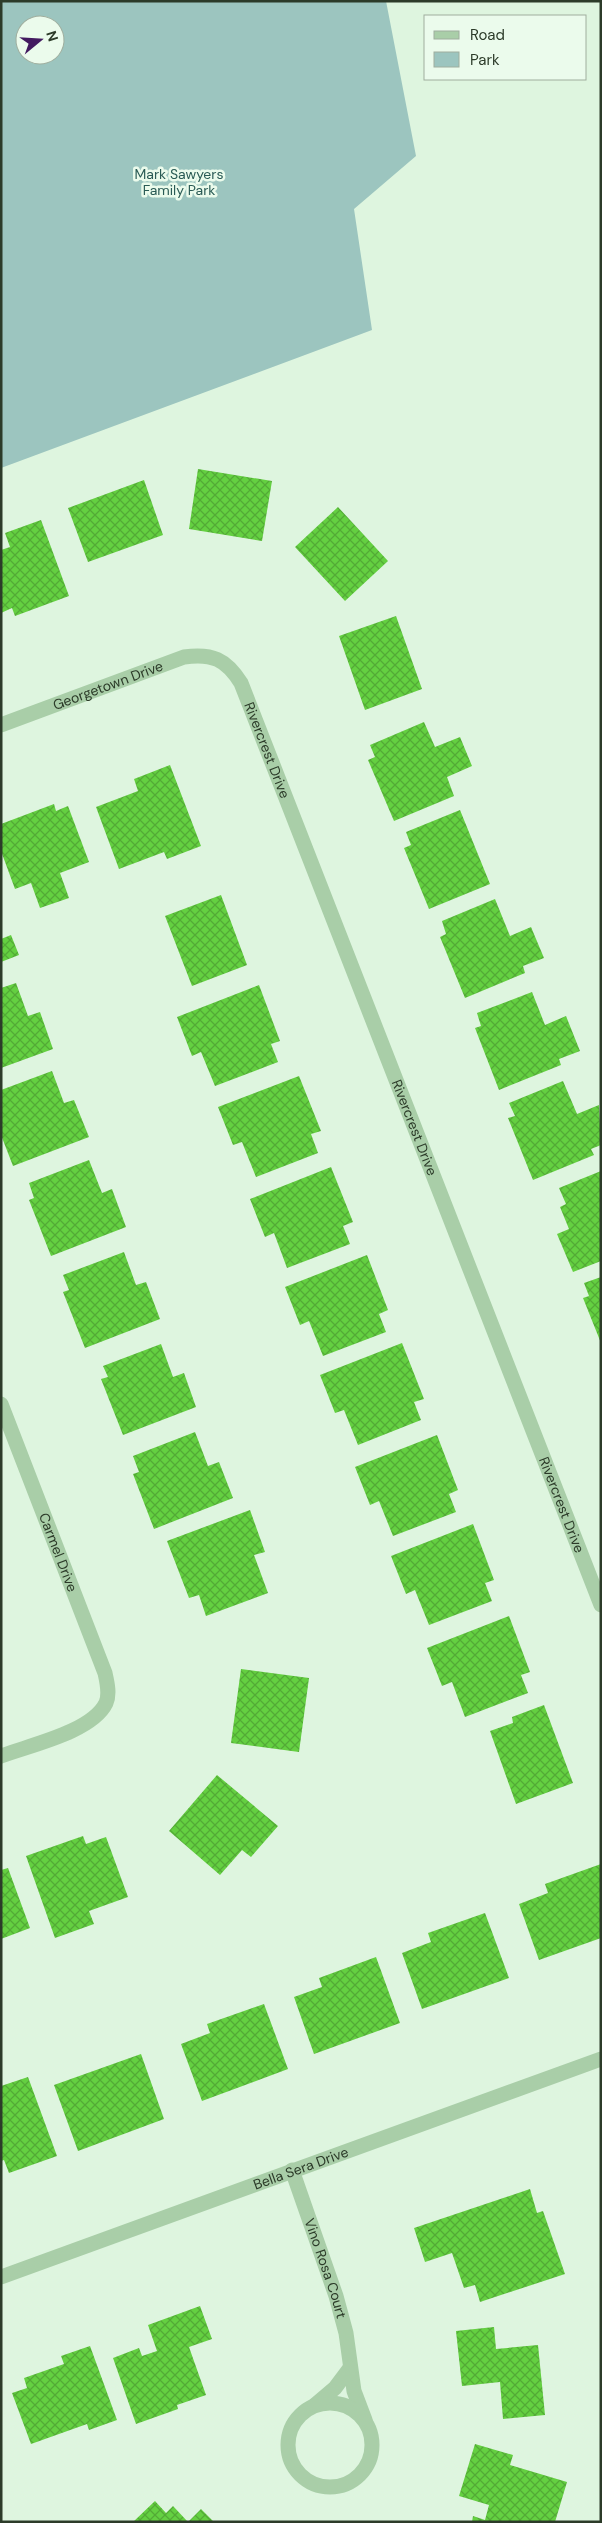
<svg xmlns="http://www.w3.org/2000/svg" width="602" height="2523" viewBox="0 0 602 2523" font-family="'DM Sans',sans-serif">
<style>
.green{fill:#9cc5bf;fill-rule:evenodd}
.building{fill:url(#building-cross-hatch)}
.lines{fill:none;stroke-linecap:round;stroke-linejoin:round}
.street{stroke:#a9cea8;stroke-width:15}
.labels{text-anchor:middle;dominant-baseline:central;stroke-width:5;stroke-linejoin:round;paint-order:stroke}
.park-label{font-size:14px;fill:#2a5b55;stroke:#ebfbec}
.street-label{font-size:14px;fill:#2c3b29;stroke:#ebfbec}
</style>
<defs>
<pattern id="building-cross-hatch" width="8" height="8" patternUnits="userSpaceOnUse" patternTransform="scale(1.25)"><rect width="8" height="8" fill="#64d041"/><path d="M0 0l8 8M0 8l8-8" fill="none" stroke="#53aa36"/></pattern>
</defs>
<rect width="100%" height="100%" fill="#def5df"/>
<!-- green -->
<path class="green" d="M1,1H386L416,156L354,209L372,330L1,468ZM25,25H55V55H25Z"/>
<!-- building -->
<path class="building" d="M198,469L272,481L262,541L189,529Z
M144,480L163,535L88,562L68,508Z
M338,507L388,561L345,601L295,547Z
M41,520L69,596L15,616L12,608L1,613V550L10,547L5,533Z
M396,616L422,689L365,710L339,636Z
M424,722L435,747L460,737L472,766L447,777L454,796L394,821L368,760L375,757L370,745Z
M170,765L201,846L167,859L164,852L119,869L96,807L138,791L134,779Z
M54,804L56,811L68,806L89,862L60,873L69,898L40,908L31,883L15,889L1,851V824Z
M460,810L490,884L429,909L404,848L411,845L406,832Z
M221,895L247,965L192,986L165,916Z
M495,899L510,936L531,927L544,958L523,966L525,973L465,998L440,937L446,934L442,921Z
M11,935L19,955L1,962V939Z
M16,983L28,1016L40,1012L53,1049L1,1068V988Z
M259,985L280,1041L271,1044L278,1062L215,1086L201,1052L192,1056L177,1017Z
M532,992L545,1025L566,1016L580,1051L559,1059L561,1065L499,1090L475,1028L481,1026L477,1013Z
M52,1071L64,1103L74,1100L89,1137L13,1166L1,1135V1090Z
M299,1076L321,1131L311,1134L318,1153L256,1177L242,1142L233,1145L218,1107Z
M563,1081L577,1114L599,1105L601,1145L591,1149L594,1155L533,1180L508,1118L515,1116L509,1103Z
M89,1160L102,1193L112,1189L126,1227L51,1256L29,1200L34,1198L29,1183Z
M331,1167L353,1222L343,1226L350,1244L287,1268L274,1233L265,1237L250,1199Z
M601,1171V1261L573,1272L557,1234L569,1229L560,1207L566,1204L559,1188Z
M124,1252L136,1285L146,1282L160,1319L85,1348L63,1292L69,1290L63,1275Z
M367,1255L388,1310L379,1314L386,1332L323,1356L309,1321L300,1325L285,1287Z
M601,1277V1343L583,1298L589,1296L584,1283Z
M402,1343L424,1399L414,1402L421,1420L358,1445L344,1410L335,1413L320,1375Z
M161,1344L173,1377L184,1373L196,1407L123,1435L101,1379L108,1377L103,1366Z
M195,1432L208,1466L219,1462L233,1498L154,1529L133,1474L139,1472L133,1456Z
M437,1435L458,1490L449,1494L456,1512L393,1536L379,1501L370,1505L355,1467Z
M250,1510L265,1552L254,1555L268,1593L206,1616L199,1595L189,1598L167,1541Z
M473,1524L494,1580L485,1583L492,1601L429,1625L415,1590L406,1594L391,1556Z
M509,1616L530,1672L521,1675L528,1693L465,1717L452,1682L442,1686L427,1648Z
M241,1669L309,1678L299,1752L231,1743Z
M544,1705L573,1783L516,1804L490,1731L513,1723L512,1717Z
M217,1775L278,1826L251,1857L242,1850L220,1875L169,1831Z
M83,1836L86,1844L106,1837L128,1897L89,1911L94,1924L55,1938L26,1856Z
M601,1864V1938L539,1960L519,1904L548,1893L545,1884Z
M8,1868L30,1928L1,1939V1870Z
M485,1913L509,1978L422,2009L402,1953L431,1942L428,1933Z
M376,1957L400,2023L314,2054L294,1997L322,1987L319,1978Z
M264,2004L288,2069L202,2101L181,2044L210,2033L207,2024Z
M141,2054L164,2119L78,2151L54,2085Z
M28,2077L57,2156L9,2173L4,2160L1,2161V2086Z
M530,2189L537,2213L543,2211L565,2274L480,2302L475,2285L464,2288L452,2253L425,2262L414,2228Z
M200,2306L212,2339L189,2347L206,2395L177,2405L178,2409L136,2424L113,2358L139,2348L142,2356L157,2351L148,2325Z
M494,2327L496,2349L538,2345L545,2415L503,2419L500,2382L462,2386L456,2331Z
M90,2346L117,2420L89,2430L87,2424L31,2444L12,2393L27,2388L24,2378L64,2364L61,2356Z
M475,2444L513,2455L510,2465L567,2482L555,2522H472L473,2516L485,2520L489,2505L459,2496Z
M155,2501L166,2513L173,2506L188,2522H133Z
M201,2509L214,2522H188Z"/>
<g class="lines">
<!-- street -->
<g class="street">
<path id="s1" d="M1,725L184,657C212,653 226,659 241,683L601,1605"/>
<path id="s2" d="M1,1404L105,1673C107,1682 110,1694 106,1703C92,1732 30,1745 1,1756"/>
<path id="s3" d="M292,2170L336,2296L346,2333L354,2391L365,2420"/>
<path id="s4" d="M1,2277L601,2059"/>
<circle cx="330" cy="2445" r="42"/>
<path d="M315,2405L335,2388L350,2368"/>
</g>
</g>
<g class="labels">
<!-- park labels -->
<g class="park-label">
<text x="179" y="174">Mark Sawyers<tspan x="179" dy="16">Family Park</tspan></text>
</g>
<!-- street labels -->
<g class="street-label">
<text stroke="none"><textPath href="#s1" startOffset="114">Georgetown Drive</textPath></text>
<text stroke="none"><textPath href="#s1" startOffset="335">Rivercrest Drive</textPath></text>
<text stroke="none"><textPath href="#s1" startOffset="740">Rivercrest Drive</textPath></text>
<text stroke="none"><textPath href="#s1" startOffset="1145">Rivercrest Drive</textPath></text>
<text stroke="none"><textPath href="#s2" startOffset="159">Carmel Drive</textPath></text>
<text stroke="none"><textPath href="#s4" startOffset="319">Bella Sera Drive</textPath></text>
<text stroke="none"><textPath href="#s3" startOffset="104">Vino Rosa Court</textPath></text>
</g>
</g>
<!-- border -->
<rect width="602" height="2523" fill="none" stroke="#2c3b29" stroke-width="5"/>
<!-- legend -->
<rect x="424" y="15" width="162" height="65" fill="#ebfbec" stroke="#9fae9e"/>
<rect x="434" y="31" width="25" height="8" fill="#a9cea8" stroke="#9fae9e"/>
<text x="470" y="40" font-size="15" fill="#2c3b29">Road</text>
<rect x="434" y="52" width="25" height="15" fill="#9cc5bf" stroke="#9fae9e"/>
<text x="470" y="65" font-size="15" fill="#2c3b29">Park</text>
<!-- north arrow -->
<g transform="translate(40 40) rotate(72)"><circle r="24" fill="#ebfbec" stroke="#9fae9e"/>
<path d="M0-4L9 19L0 12L-9 19Z" fill="#431a60"/>
<text y="-8" font-size="14" font-weight="bold" text-anchor="middle" fill="#2c3b29">N</text>
</g>
</svg>
